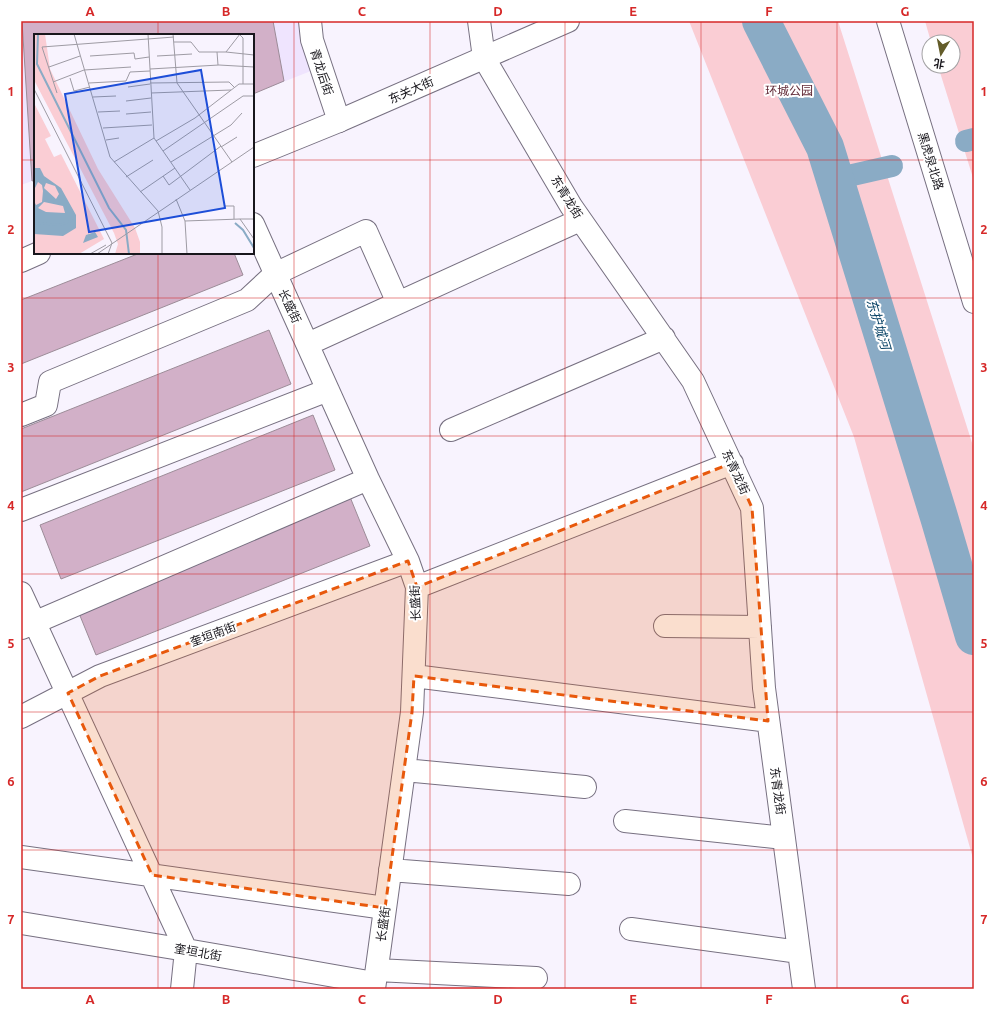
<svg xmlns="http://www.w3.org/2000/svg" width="995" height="1010" viewBox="0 0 995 1010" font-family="Ubuntu,'Noto Sans SC',sans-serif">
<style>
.built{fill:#efe4fe}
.green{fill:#facdd4}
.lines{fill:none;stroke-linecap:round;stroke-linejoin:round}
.canal{stroke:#8aabc5;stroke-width:22}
.river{stroke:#8aabc5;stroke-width:38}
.building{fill:#d2b0c8;stroke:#9c8c98}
.minor-casing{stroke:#777081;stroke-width:24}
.major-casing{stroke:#777081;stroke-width:24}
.minor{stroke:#fff;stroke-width:22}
.major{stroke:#fff;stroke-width:22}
.marked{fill:#e8590c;fill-opacity:0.2;stroke:#e8590c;stroke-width:3;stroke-dasharray:8 5;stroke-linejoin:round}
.grid{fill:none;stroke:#d62828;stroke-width:1;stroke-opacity:0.55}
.labels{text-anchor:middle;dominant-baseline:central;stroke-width:4;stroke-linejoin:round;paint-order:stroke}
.street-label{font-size:12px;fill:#18161c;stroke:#fff}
.park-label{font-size:12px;fill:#612936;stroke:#fff}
.water-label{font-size:13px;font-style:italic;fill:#094366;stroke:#fff}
.inset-river{fill:none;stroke:#8aabc5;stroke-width:2}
.inset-road{fill:none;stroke:#9e9ba4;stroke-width:1}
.view{fill:#1d4ed8;fill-opacity:0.15;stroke:#1d4ed8;stroke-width:2}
.inset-edge{fill:none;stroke:#18161c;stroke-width:2}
.neatline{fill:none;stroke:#d62828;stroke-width:1.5}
.grid-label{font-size:13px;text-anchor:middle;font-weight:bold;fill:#d62828}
</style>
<rect width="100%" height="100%" fill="#f8f3fe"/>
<!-- built -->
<path class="built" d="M21,21H314L321,67L253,94V35H35V180L21,185Z"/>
<!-- green -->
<path class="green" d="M689,21H838L974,449V862L854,437Z
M925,21H974V181L938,66H953V42H931Z"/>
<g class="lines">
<!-- canal -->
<path class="canal" d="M966,141L974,139
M835,179L892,166"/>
<!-- river -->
<path class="river" d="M761,21L825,147L939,517L974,636"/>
</g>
<!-- building -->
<path class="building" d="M22,21H273L284,81L253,94V35H35V180L32,181Z
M140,253H234L243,275L21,364V300Z
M269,330L291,384L21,492V429Z
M313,415L335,470L61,579L40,525Z
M348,492L370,546L96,655L74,601Z"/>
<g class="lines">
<defs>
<path id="minor" d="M310,21L312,40L339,121
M479,21L484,58L571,206L693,381L752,508L764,688L804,989
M253,224L368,479L408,561L417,587L412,712L374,989
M308,344L580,220
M21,415L46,405L50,382L247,300L275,274L366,231L398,303
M451,430L664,338
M21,510L328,390
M417,587L732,463
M21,593L186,950L182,989
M665,626L760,627
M22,628L368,479
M414,676L768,721
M21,717L100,676L408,561
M404,770L585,787
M625,821L784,838
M21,857L385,908
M390,870L569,884
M21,923L186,950L374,983
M631,929L799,952
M377,970L536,978"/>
<path id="major" d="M888,21L974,302
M253,156L339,121L568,21
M21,261L39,253"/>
</defs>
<!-- minor casing -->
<use href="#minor" class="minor-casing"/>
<!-- major casing -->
<use href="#major" class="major-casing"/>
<!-- minor -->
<use href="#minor" class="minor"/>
<!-- major -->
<use href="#major" class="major"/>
</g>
<!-- marked area -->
<path class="marked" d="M732,463L752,508L768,721L414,676L412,712L385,908L152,875L68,693L100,676L408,561L417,587Z"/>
<!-- grid -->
<path class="grid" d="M158,21V35M294,21V989M430,21V989M565,21V989M701,21V989M837,21V989M21,160H35M253,160H974M158,253V989M21,298H974M21,436H974M21,574H974M21,712H974M21,850H974"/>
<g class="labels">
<!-- street labels -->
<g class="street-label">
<text transform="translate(322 72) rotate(72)">青龙后街</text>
<text transform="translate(411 90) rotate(-24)">东关大街</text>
<text transform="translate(931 161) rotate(73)">黑虎泉北路</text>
<text transform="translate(567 197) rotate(58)">东青龙街</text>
<text transform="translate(290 306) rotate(65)">长盛街</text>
<text transform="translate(736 472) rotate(65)">东青龙街</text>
<text transform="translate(415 603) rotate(-92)">长盛街</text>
<text transform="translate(213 634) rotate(-20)">奎垣南街</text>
<text transform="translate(778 791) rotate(82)">东青龙街</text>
<text transform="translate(383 924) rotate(-82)">长盛街</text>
<text transform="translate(198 952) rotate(10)">奎垣北街</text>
</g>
<!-- park labels -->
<g class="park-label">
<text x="789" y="90">环城公园</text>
</g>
<!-- water labels -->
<g class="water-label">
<text transform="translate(879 324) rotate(73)">东护城河</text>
</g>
</g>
<!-- overview -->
<g transform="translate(34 34)">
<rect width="220" height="220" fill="#f8f3fe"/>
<path d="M0,0H11L16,35L64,135L101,194L106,208V220H81L84,210L80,199L0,46ZM0,69L17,102L11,105L20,123L27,120L70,205L45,220H0Z" fill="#facdd4"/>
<path d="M1,134H6L10,142L27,154L42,181V194L29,202L0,200V167L2,171L8,168L9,157L8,151L4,148L0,156ZM12,149L21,152L25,160L22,165L10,154ZM10,168L29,172L31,179L12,178L4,174ZM61,198L64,203L49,209L52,201Z" fill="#8aabc5" fill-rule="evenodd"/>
<path class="inset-river" d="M4,0L3,30L75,174L92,196L95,220M0,189L27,191L39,186M201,189L209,196L220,214"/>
<path class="inset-road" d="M40,0L76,123L124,177L128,193V220M114,0L120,104L156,156M139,0L143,49L198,128M206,1L209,4V50M140,8H157L165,18H192L206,0M183,18L184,31M192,18L220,21M141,21L158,20M56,22L100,19L101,25L115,23M123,22L141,21M15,33L46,22M116,35L185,31L220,33M36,44L40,57L56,53M19,48L50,36L97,33M55,49L92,47L96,38L116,37M116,49L195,48L201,54M94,53L116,50M0,55L78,209L74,220M23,59L8,13L140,3M117,59L197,56M59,63L82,62M92,67L117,64M64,78L86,77M92,80L117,78M69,94L118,91M72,106L85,104M122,107L161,84L205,50H220M187,113L203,103M129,117L209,62H220M80,128L120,104M137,128L197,91L208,79M129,142L135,151L187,112M92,143L119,126M106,158L141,134M142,165L151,187L153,220M191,172H200V185M206,185H220M151,187L206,185L220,205M56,220L72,211M63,220L220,113"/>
<path class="view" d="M167,36L191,174L55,198L31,60Z"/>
<rect width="220" height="220" class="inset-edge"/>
</g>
<!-- border -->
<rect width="995" height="1010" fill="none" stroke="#ffffff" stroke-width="44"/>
<!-- north arrow -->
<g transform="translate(941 54) rotate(190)"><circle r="19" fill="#ffffff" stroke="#a3a2a4"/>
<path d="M0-3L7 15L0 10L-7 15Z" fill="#635c29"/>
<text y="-6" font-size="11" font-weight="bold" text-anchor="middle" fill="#18161c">北</text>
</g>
<rect x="22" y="22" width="951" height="966" class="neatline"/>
<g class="grid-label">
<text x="90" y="16">A</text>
<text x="226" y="16">B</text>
<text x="362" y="16">C</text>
<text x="498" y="16">D</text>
<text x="633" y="16">E</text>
<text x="769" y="16">F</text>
<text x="905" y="16">G</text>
<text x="11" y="96">1</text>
<text x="984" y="96">1</text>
<text x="11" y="234">2</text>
<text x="984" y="234">2</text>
<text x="11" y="372">3</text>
<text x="984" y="372">3</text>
<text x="11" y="510">4</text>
<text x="984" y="510">4</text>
<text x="11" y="648">5</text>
<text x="984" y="648">5</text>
<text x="11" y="786">6</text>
<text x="984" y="786">6</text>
<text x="11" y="924">7</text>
<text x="984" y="924">7</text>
<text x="90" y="1004">A</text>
<text x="226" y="1004">B</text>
<text x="362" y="1004">C</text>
<text x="498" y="1004">D</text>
<text x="633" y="1004">E</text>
<text x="769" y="1004">F</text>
<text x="905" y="1004">G</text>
</g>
</svg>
